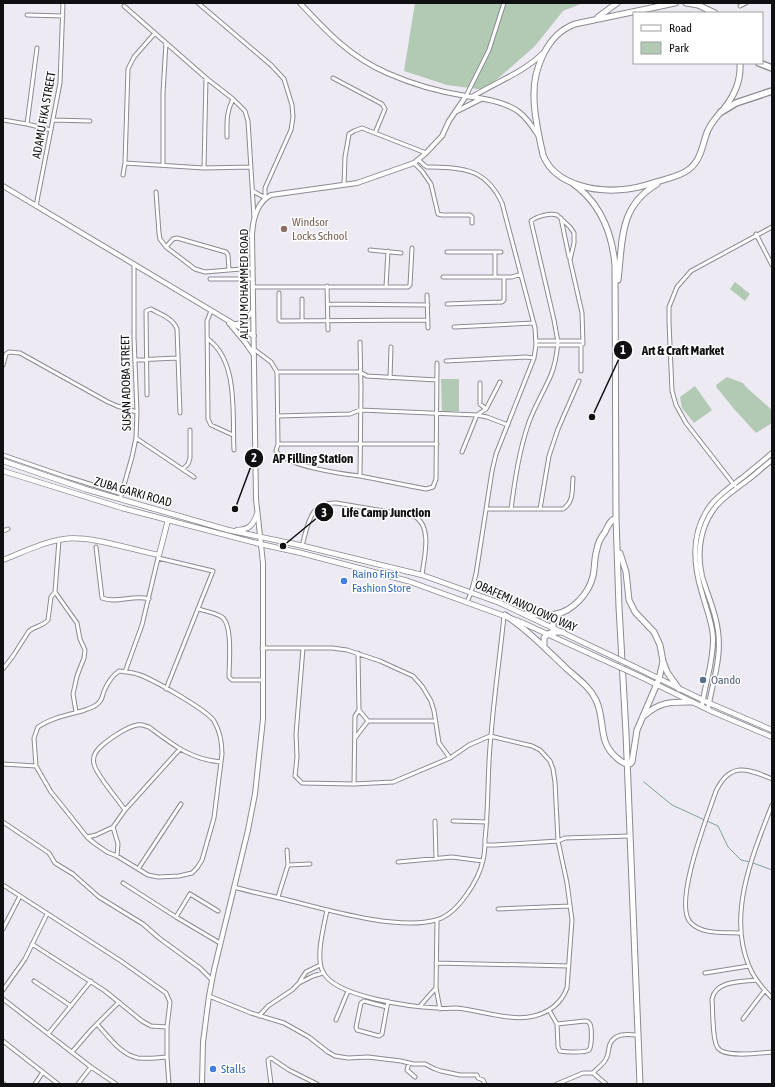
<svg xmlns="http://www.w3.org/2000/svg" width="775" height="1087" viewBox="0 0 775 1087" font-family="'Asap Condensed',sans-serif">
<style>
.green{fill:#b2c9b3}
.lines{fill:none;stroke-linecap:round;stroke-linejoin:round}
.stream{stroke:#7ba0a7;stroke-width:1}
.minor-casing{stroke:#8c8991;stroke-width:5}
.tertiary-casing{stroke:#8c8991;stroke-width:6}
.secondary-casing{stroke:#8c8991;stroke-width:6}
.primary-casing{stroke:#8c8991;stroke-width:7}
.motorway-casing{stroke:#8c8991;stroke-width:8}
.minor{stroke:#fff;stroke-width:3}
.tertiary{stroke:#fff;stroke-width:4}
.secondary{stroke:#fff;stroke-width:4.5}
.primary{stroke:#fff;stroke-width:5}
.motorway{stroke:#fff;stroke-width:5.5}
.secondary-bridge-casing{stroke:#8c8991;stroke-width:6;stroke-linecap:butt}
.secondary-bridge{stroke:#fff;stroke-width:4.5}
.education-dot{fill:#8d6e63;stroke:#fff;stroke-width:1.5}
.shop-dot{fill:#3f7fe0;stroke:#fff;stroke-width:1.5}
.service-dot{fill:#5c6f8a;stroke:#fff;stroke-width:1.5}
.labels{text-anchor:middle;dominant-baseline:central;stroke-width:3;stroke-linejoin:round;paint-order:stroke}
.street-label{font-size:12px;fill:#100f12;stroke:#fff}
.education-label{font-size:12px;fill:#785e54;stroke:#fff;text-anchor:start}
.shop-label{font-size:12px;fill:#366cbe;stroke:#fff;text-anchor:start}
.service-label{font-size:12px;fill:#4e5e75;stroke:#fff;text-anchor:start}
.leader{fill:none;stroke:#100f12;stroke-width:1.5}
.callout-dot{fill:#100f12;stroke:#fff;stroke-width:1.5}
.mark-label{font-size:12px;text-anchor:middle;font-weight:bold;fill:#fff}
.callout-label{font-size:13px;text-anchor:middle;font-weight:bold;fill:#100f12;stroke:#fff;stroke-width:3;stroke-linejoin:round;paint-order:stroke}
</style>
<rect width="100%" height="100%" fill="#eeeaf4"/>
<!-- green -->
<path class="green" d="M415,3H583L563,11L535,46L485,90L447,85L404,71Z
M735,282L750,294L745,301L730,289Z
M727,377L743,383L746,387L772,410V423L756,433L735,410L717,388L716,385Z
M441,379H459V411L442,412Z
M695,386L712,410L694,423L682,408L680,397Z"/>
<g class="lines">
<!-- stream -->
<path class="stream" d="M644,782L672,805L718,826L728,847L741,860L750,862
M753,863L772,870"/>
<defs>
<path id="minor" d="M198,3L271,65L284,79L292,105L293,117L291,130L265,188V198
M124,6L206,78L233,99L245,111L248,121L254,217
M740,6L746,3
M27,15L63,16
M333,78L382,104L385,109L375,133
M466,96L489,50L504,3
M3,120L27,124L51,130
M53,120L90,121
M27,124L37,48
M227,137C227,123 226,112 233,99
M419,160L424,165L427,167C462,168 485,167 502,203L535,328L536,345L534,358L496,454L492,471L476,574L471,593L467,602
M125,163L128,69L134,57L155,33
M414,163L422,171L431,184L438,214L442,215H470L472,217V223
M163,165V93L166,43
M204,168L206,78
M123,175L125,163L204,168L251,167
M344,185L345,157L349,134L354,131L362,128L426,153
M253,191L265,198
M156,192L159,233L160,239L166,247L195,269L205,272L253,268
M36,206L60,83L63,3
M561,218L569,257
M756,234L772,265
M166,247L173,239L177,238L226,252L228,255L229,270
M370,250L401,253
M447,252H501
M443,277H495V252
M495,277H512L521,274
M210,279H253
M327,286L328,330
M253,287H408L410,285L412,248
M386,287L388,251
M279,293V320L280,321L428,320
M427,295L428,328
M328,304L428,305
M447,304L502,302L504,300V277
M211,311L207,321L208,419L211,425L233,435
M302,321V299
M454,327L534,323
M208,339C239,362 232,415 234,450
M536,341H583
M255,350L271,362L277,372L278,444L276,451C286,466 342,474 360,476C382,480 404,485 426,489L433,487L436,479L437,363
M135,360L177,358
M446,361L526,357L534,358
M3,365L6,354L9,352L20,353L108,402L117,406L137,412
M581,371V345
M277,372H360L367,376L437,380
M390,378L391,347
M480,383V404L486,409
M147,395L146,311L151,309C160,314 173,318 177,329L180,413
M278,416L350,414L360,410L477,415L486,409L500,382
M136,438L194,477
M278,444H437
M462,452L477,415L487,417L508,425
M3,455L67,477L122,494
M183,469L188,464L190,458V430
M360,476L361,388L360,342
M735,486L686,423L676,405L672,391L669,322V307L677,287L691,271L772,227
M120,499L132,457L136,438L137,412L134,337V264
M486,509H563C574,502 572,490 573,478
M511,509C515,479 519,451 529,422C535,406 544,391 551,375C555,365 557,353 558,342L554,320L531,221C537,216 550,213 557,215L570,227L574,233V243L570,260L582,313L583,344L581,345C566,345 551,345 536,345
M540,509L549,456L558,429L579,381
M3,531L8,529
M59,540L55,592L77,623L80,639L85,650L84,658L77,676L73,694L76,712
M302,546C308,525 309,502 336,503L414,516C433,526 424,558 422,575
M96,547L102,598C117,604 134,594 149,599
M159,555L158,558L213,571L166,689
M198,609C206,611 216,613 222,617C233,625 229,664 229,677L232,680H263
M262,648H332L347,650L380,661L413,676L422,686L431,701L434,711L439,743L450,758
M303,648L296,734L297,757L295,776L302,783L354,784L393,782L450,758L469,745L490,736L532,746L540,750L550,761L553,769L555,782L558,841L567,883L572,920L567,988C561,1004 550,1012 534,1016C511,1022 480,1010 456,1008C450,1008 444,1009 438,1008C412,1007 335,997 323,972C315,958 324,926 327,910
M3,669L13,656L29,631C35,626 43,626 48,620L51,597L55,592
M119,671C125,672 131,672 137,674C151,678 207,710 214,721C220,731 222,742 222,754L214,818L202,860L197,868L192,873L179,876L158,877L148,875L117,856L107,852L94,843L87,837L60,803L51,792L36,766L34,738L38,727C51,718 67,715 82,711C87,709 92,708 96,705C102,701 102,697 104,691C107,684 112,676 119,671Z
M125,672L142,625L158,558
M359,710L368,721H435
M355,738L368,721
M3,764L36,766
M354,784L355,716L359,710L358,653
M772,805C753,854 727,914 749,966C754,978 763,989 772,998
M125,810C119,801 95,773 94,764C93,760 94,755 96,752C102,743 126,727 137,725C142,724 145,726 149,727C172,744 191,760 221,762
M435,821L436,859
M453,821L487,822
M3,822L49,853L55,863L73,874L99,897L143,924L159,938L200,968L212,980
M87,837L96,835L113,827
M485,845H495L558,841L565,838L630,836
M117,856L118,844L113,827L125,810L180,749
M398,862L452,857L483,861
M288,865L310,864
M138,869L181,804
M123,883L176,917L220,943
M3,885L121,961L166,993L170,1002L167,1027V1057L169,1084
M234,887C251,892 268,895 284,899C324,909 397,931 436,920C457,915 479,880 483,860C485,853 485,846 485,839C489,805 487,770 491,736C494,696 500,656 504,616
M278,897L288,865L287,850
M498,909L570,906
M176,917L190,894L218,911
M437,920L436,988L440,1009
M3,929L20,896
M741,933C725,932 703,935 691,923C672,905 708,815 716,791C730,762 747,768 772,779
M32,944L105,991L142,1021L151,1026L167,1027
M436,963L569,966
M705,973L749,966
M757,980C742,982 716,980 712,999C713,1009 712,1041 718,1048C725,1058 760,1053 772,1052
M34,981L71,1006
M300,981L306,972L320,965
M3,990L25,959L47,914
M209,996L251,1013L284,1023L309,1037L328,1052L335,1056L348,1058L368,1057L401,1061L413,1064H425L435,1069L441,1071L460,1075H477L478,1078L483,1080L485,1084
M3,999L91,1067L116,1084
M420,1006L436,988
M387,1007L364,1001L361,1003L356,1027L357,1030L379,1036L382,1034L388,1001
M549,1010L557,1024L558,1047L560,1051C566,1052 585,1053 589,1050C592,1047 592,1028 590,1024C589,1022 587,1021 585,1021L557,1024
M259,1016L268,1006L292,990L299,983L313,976L323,973
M743,1019L765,990
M336,1020L348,991
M97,1024C108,1036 121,1055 138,1058C148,1059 158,1058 167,1057
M48,1034L91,981
M3,1041L58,1084
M72,1052L91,1030L119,1002
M409,1063L407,1070L415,1077
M593,1073L606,1084
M3,1083L4,1084
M35,1084L43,1072
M78,1084L91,1067
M271,1084L268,1060L271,1058L289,1070L317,1084
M557,1084L583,1073H593C597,1068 603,1065 606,1059C609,1054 608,1049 610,1044C615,1033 627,1034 637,1035"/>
<path id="tertiary" d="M300,3C327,32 350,57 387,73C412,84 440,92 466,96C484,99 504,101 519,112C527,118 532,126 538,135
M472,97C496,82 523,73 543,53
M455,112L481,99
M3,186L254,336
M229,323L245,342L254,355
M236,324L242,323L253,311
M702,706C705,683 714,661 713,637C712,622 706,608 702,593C693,564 691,532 710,506C718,495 730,487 742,478C752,470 762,462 772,453
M708,709C712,684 722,658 718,631C716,612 707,594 702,576C696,550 701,521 720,502C729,493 739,487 749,479C757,473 764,466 772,460
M202,1084L203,1042L209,996L214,970L248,830L255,794L263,719V563L256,499L252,234C253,219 257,202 271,195L357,183L414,163L426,153L442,136L449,121L466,96"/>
<path id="secondary" d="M3,461L85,489L228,530L299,545L422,575L500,603L595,648
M3,471L122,508L260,544L301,553L408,581L521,622L595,656
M237,530C249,530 253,525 257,514
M3,560C23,552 43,542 64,539C89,535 133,550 159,555L168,520
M635,667L709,703L772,730
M639,676L713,712L772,737"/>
<path id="primary" d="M675,3L575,24C547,34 533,69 534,97C534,117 539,136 543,155C555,186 598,193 628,189C639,188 649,184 660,181C669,178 680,176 688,170C702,160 702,144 708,130C712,122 717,116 723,110C734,96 741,82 740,63
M686,3L698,5L715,13
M598,17L617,3
M571,182C600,202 612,231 615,265L616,518L619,607L626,733L640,1084
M618,280C623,241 618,207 657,184
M620,553L626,572L629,600L635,612L654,632L660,645L663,661L667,672L679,689
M525,614C535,615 545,616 556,614C573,611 589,593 593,576C595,567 594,558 597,549C598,543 601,537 605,532C608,526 610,520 616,518
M505,615C528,630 547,650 567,669C577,678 590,687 596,700C606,721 597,742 617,758C621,762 625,764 630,764L632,762L637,730L659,679L663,661
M553,636V621L557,614
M544,647V638C549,631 555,632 563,632
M645,715C661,701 672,702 692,702"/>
<path id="motorway" d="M759,63L772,68
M721,112L736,103L772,91"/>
</defs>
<!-- minor casing -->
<use href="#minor" class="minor-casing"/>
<!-- tertiary casing -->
<use href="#tertiary" class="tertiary-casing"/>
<!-- secondary casing -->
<use href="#secondary" class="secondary-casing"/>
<!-- primary casing -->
<use href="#primary" class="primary-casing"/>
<!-- motorway casing -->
<use href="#motorway" class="motorway-casing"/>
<!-- minor -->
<use href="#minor" class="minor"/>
<!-- tertiary -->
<use href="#tertiary" class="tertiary"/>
<!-- secondary -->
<use href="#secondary" class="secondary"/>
<!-- primary -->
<use href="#primary" class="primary"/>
<!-- motorway -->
<use href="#motorway" class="motorway"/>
<defs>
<path id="secondary-bridge" d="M595,648L635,667
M595,656L639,676"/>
</defs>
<!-- secondary-bridge casing -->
<use href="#secondary-bridge" class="secondary-bridge-casing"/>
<!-- secondary-bridge -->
<use href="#secondary-bridge" class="secondary-bridge"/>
</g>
<!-- markers -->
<circle class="education-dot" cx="284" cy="229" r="4"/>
<g class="shop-dot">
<circle cx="344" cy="581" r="4"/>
<circle cx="213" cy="1069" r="4"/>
</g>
<circle class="service-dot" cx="703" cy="680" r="4"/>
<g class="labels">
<!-- street labels -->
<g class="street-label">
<text transform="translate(44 115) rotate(-80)">ADAMU FIKA STREET</text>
<text transform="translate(244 284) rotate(-90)">ALIYU MOHAMMED ROAD</text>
<text transform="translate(126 383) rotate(-91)">SUSAN ADOBA STREET</text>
<text transform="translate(133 492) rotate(16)">ZUBA GARKI ROAD</text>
<text transform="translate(526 606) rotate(24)">OBAFEMI AWOLOWO WAY</text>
</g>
<!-- education labels -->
<g class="education-label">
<text x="292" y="222">Windsor<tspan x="292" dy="14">Locks School</tspan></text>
</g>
<!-- shop labels -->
<g class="shop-label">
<text x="352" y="574">Raino First<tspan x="352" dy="14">Fashion Store</tspan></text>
<text x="221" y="1069">Stalls</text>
</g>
<!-- service labels -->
<g class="service-label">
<text x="711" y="680">Oando</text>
</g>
</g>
<!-- callouts -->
<path class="leader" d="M592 417L623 350M235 509L254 458M283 546L324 512"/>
<g class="callout-dot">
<circle cx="592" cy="417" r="4"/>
<circle cx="235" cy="509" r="4"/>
<circle cx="283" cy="546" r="4"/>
<circle cx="623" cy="350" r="10"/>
<circle cx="254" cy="458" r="10"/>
<circle cx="324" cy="512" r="10"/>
</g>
<g class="mark-label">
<text x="623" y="354">1</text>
<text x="254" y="462">2</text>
<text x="324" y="517">3</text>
</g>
<g class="callout-label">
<text x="683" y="355">Art &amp; Craft Market</text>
<text x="313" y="463">AP Filling Station</text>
<text x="386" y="517">Life Camp Junction</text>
</g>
<!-- border -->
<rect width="775" height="1087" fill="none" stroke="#100f12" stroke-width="8"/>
<!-- legend -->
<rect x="633" y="12" width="130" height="52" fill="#ffffff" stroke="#9f9fa0"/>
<rect x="641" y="25" width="20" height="6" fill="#ffffff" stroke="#9f9fa0"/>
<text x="669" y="32" font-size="12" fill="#100f12">Road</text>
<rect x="641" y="42" width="20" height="12" fill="#b2c9b3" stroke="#9f9fa0"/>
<text x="669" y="52" font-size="12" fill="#100f12">Park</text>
</svg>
